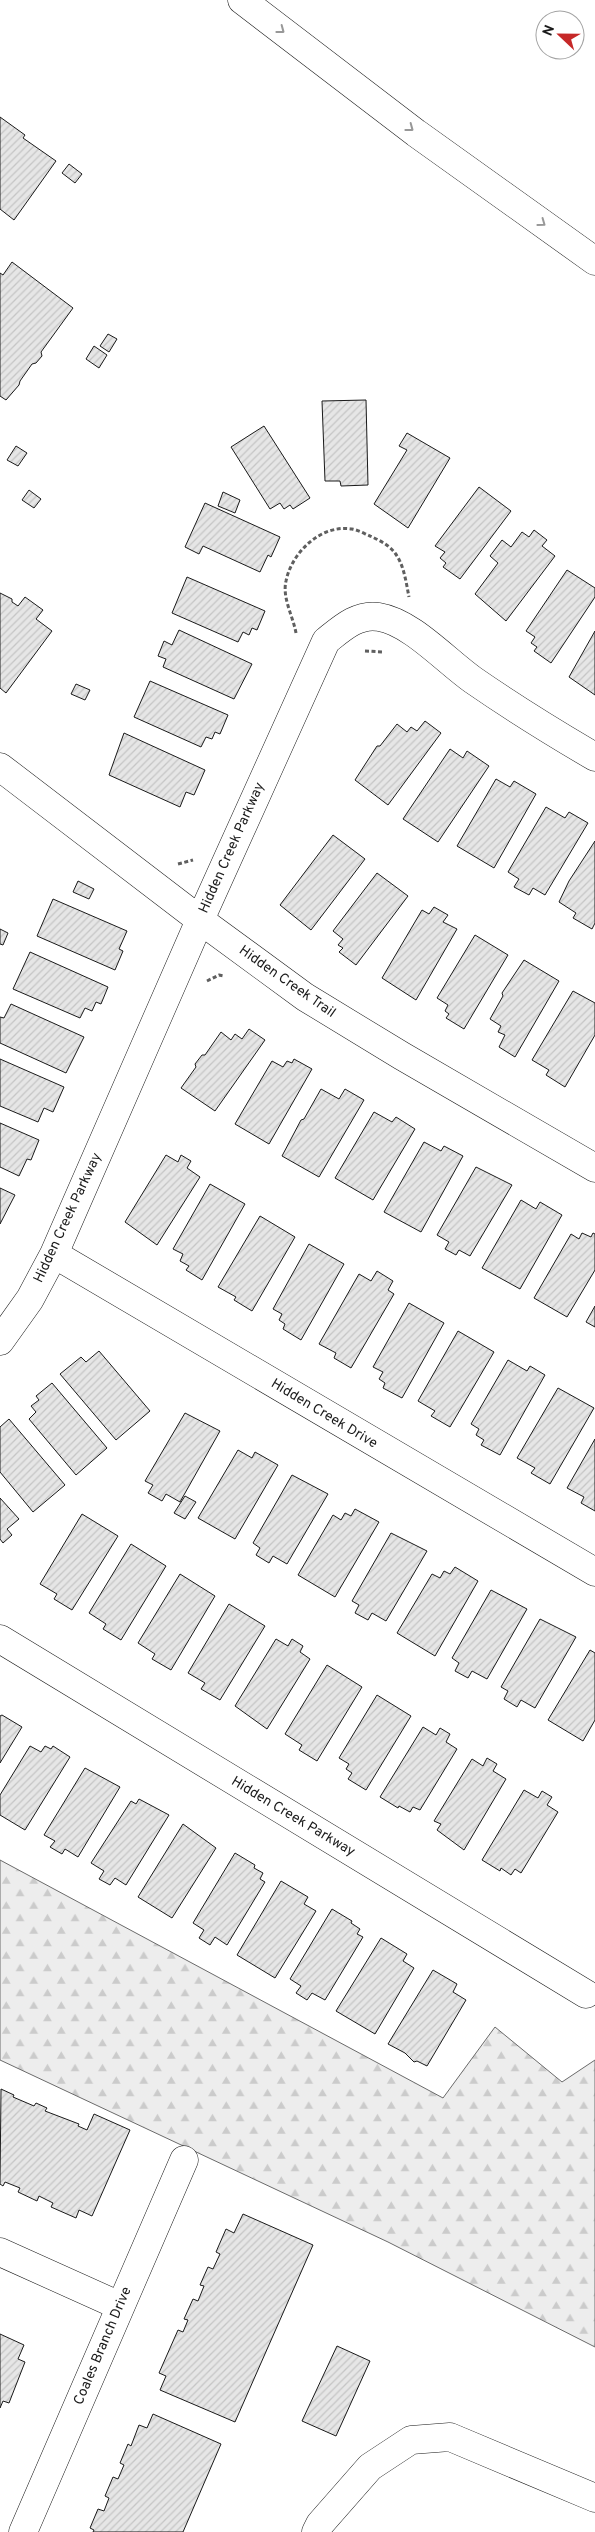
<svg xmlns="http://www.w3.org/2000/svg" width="595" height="2532" viewBox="0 0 595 2532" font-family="Overpass,sans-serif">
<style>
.forest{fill:url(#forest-firs);stroke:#6a6a6a}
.building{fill:url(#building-hatch);stroke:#1a1a1a}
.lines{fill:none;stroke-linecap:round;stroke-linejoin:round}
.street-casing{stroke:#1a1a1a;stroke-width:29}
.highway-casing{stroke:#1a1a1a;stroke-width:29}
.path{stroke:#5f5f5f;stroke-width:3;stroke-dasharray:4 2.5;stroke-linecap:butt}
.street{stroke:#fff;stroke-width:28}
.highway{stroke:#fff;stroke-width:28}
.oneway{stroke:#989898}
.labels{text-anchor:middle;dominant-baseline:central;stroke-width:4;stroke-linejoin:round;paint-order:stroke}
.street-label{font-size:14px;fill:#1a1a1a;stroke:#fff}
</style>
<defs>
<pattern id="forest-firs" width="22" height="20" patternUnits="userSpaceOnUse" patternTransform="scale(1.25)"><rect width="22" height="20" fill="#ededed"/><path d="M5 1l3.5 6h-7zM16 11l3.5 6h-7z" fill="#cbcbcb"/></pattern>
<pattern id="building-hatch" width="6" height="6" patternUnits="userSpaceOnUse" patternTransform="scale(1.25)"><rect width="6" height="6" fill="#e6e6e6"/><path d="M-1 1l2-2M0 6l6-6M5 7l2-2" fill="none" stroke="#c5c5c5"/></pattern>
</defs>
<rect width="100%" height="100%" fill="#fff"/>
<!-- forest -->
<path class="forest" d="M0,1860L443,2098L495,2027L562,2082L595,2060V2347L388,2242L0,2060Z"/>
<!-- building -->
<path class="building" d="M0,117L25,135L23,138L56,161L14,220L0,209Z
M69,164L82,174L75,183L62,173Z
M12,262L73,308L41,352L42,356L36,363L32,364L20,381L19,385L6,400L0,396V273L3,275Z
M108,334L117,339L109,352L100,346Z
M94,346L107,355L99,368L86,359Z
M366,400L368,485L341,486L340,481H325L322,401Z
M264,426L310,498L293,509L290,505L284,509L280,503L270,509L231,447Z
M407,433L450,458L408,528L374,504L407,450L399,446Z
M16,446L27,453L18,466L7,460Z
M479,487L511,511L460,579L443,567L446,563L440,558L445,552L435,546Z
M29,490L41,499L34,508L22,500Z
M223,492L240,500L235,513L218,506Z
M205,503L280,537L271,557L268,555L260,572L203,546L199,554L185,547Z
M534,530L547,540L542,546L555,556L506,621L475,594L498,563L490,556L502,540L511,547L522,532L529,537Z
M567,570L595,588V597L551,663L534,651L537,647L531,643L535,637L526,631Z
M187,577L265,611L257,630L252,628L249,635L243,632L238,642L172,613Z
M0,593L12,599V602L18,606L25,597L43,610L36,619L52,631L6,693L0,688Z
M179,630L252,664L234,699L163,667L166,659L158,656L164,641L172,645Z
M595,631V695L569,677Z
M150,681L228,715L220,734L215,732L212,739L206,737L201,747L134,717Z
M76,684L90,690L85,700L71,694Z
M425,721L441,733L388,805L355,780L377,746H380L397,724L407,732L411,727L417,731Z
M124,733L205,770L194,795L186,792L180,807L109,775Z
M450,749L463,758L467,751L489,766L438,842L403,819Z
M496,779L510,787L514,781L536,794L494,868L457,846Z
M546,807L565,818L569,812L588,823L545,895L533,888L529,895L514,887L519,879L508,872Z
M333,835L365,859L311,930L280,905Z
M595,841V923L592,929L573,918L576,913L559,902L569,881Z
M377,873L408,896L356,965L339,952L343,948L338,945L343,939L333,931Z
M78,881L94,889L89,899L73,892Z
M53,899L127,931L119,949L123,951L115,970L37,936Z
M434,907L448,915L443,922L457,929L416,1000L382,978L422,910L429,914Z
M0,929L8,933L3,945L0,944Z
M475,935L508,955L464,1029L446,1018L449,1014L445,1011L448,1005L437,998Z
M30,952L108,987L101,1004L96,1002L92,1011L85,1008L80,1018L13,989Z
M524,960L559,981L515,1057L499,1047L505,1035L498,1032L501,1026L490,1019L503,996L502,993Z
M573,991L595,1003V1035L565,1087L546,1075L549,1070L532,1060Z
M11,1004L84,1037L66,1073L0,1043V1017L4,1018Z
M249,1029L265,1040L215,1111L181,1088L196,1067L195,1064L202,1055H205L221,1032L231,1040L235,1034L242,1039Z
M0,1059L64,1087L53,1112L44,1108L38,1122L0,1106Z
M294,1059L312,1069L269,1144L235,1124L272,1061L283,1067L287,1061L292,1063Z
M321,1089L339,1099L345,1089L364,1100L319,1177L282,1156L301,1120L304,1119Z
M374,1112L392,1122L396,1117L415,1129L373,1200L335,1178Z
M0,1123L39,1140L31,1160L27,1159L19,1176L0,1167Z
M424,1142L441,1151L444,1146L463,1156L421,1232L384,1212Z
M166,1155L178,1162L181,1155L191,1161L187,1168L200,1177L157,1245L125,1222Z
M476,1167L512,1185L470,1256L459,1250L456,1255L445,1249L449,1242L437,1235Z
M210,1184L245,1204L202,1280L186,1270L189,1266L180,1261L183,1254L173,1249Z
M0,1188L15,1195L0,1224Z
M521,1200L536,1209L540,1202L562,1215L520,1289L482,1268Z
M260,1216L295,1237L252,1311L234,1300L236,1297L218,1287Z
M582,1233L591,1237L593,1233L595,1234V1270L567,1317L534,1298L571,1234L579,1239Z
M309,1244L344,1264L301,1340L283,1329L285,1324L279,1320L282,1314L273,1309Z
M377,1271L393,1281L388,1290L394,1294L351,1368L334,1358L336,1353L319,1344L359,1274L371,1281Z
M409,1303L444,1323L402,1398L383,1388L385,1383L379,1379L383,1372L373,1367Z
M595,1306V1327L586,1322Z
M458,1331L494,1352L450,1427L431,1416L435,1411L418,1401Z
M99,1351L150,1411L116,1440L60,1374L81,1357L86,1362Z
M508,1360L527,1371L530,1366L545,1375L500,1455L481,1445L484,1440L476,1435L479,1429L471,1424Z
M52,1383L107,1448L76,1475L29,1419L36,1412L31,1406L39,1400L36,1396Z
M558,1388L594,1408L550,1484L531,1473L535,1468L517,1458Z
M185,1413L220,1431L180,1502L166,1494L162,1501L148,1493L153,1485L145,1481Z
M9,1419L65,1485L33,1512L0,1472V1427Z
M595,1439V1511L581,1503L584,1497L567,1488Z
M238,1450L252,1458L255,1452L278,1465L235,1539L198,1518Z
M292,1475L328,1494L287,1564L273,1556L269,1563L256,1555L260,1548L253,1543Z
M185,1496L196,1502L185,1519L174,1513Z
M0,1498L19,1519L7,1529L12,1535L3,1543L0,1539Z
M355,1509L379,1522L335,1597L298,1575L333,1515L341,1520L345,1513L351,1516Z
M82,1514L118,1536L72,1610L54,1599L57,1594L40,1584Z
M391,1533L427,1551L386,1621L372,1613L368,1620L355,1613L359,1605L352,1601Z
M131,1544L166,1566L121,1640L103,1629L106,1624L89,1613Z
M455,1567L478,1581L435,1656L397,1633L432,1574L440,1578L444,1571L450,1574Z
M180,1574L215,1596L171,1670L152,1659L155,1654L138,1643Z
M491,1590L527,1609L487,1679L472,1671L468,1678L455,1671L459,1663L452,1658Z
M229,1604L265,1626L220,1700L201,1689L205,1683L188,1673Z
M540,1619L576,1637L535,1708L521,1700L517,1707L504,1699L508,1691L501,1687Z
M276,1639L288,1646L292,1639L303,1646L300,1652L310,1659L267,1729L235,1706Z
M590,1650L595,1653V1720L583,1741L548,1720Z
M327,1665L362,1687L317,1761L299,1750L302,1745L285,1734Z
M377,1695L411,1716L366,1790L348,1779L352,1773L346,1769L349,1764L339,1758Z
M2,1715L22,1727L0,1763V1716Z
M423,1727L436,1735L440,1728L450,1734L446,1742L457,1749L420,1810L413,1807L410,1812L399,1806L398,1808L380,1797Z
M30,1746L41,1752L45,1746L51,1749L53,1746L70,1757L25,1830L0,1815V1795Z
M487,1758L497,1764L493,1771L506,1779L464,1850L437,1830L441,1824L434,1821L472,1759L483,1766Z
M85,1768L120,1787L78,1857L65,1849L62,1854L50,1847L55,1841L44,1835Z
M524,1790L538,1798L542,1791L552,1797L547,1805L558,1812L521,1873L515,1869L511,1875L501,1868L500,1871L482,1860Z
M139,1799L169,1815L126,1885L115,1878L110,1885L99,1879L104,1871L91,1863L131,1801L136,1804Z
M183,1824L216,1848L172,1918L138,1897Z
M235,1853L255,1865L254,1868L263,1873L260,1879L265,1882L227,1945L215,1937L210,1945L199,1938L204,1930L193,1923Z
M281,1881L308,1897L304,1904L316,1911L275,1978L237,1955Z
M332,1909L352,1921L351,1923L360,1929L357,1934L363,1937L325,2000L312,1993L307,2000L296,1993L301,1986L290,1979Z
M381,1938L407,1954L403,1961L414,1968L375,2034L336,2011Z
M433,1970L457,1984L453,1992L466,2000L427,2066L417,2061L414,2062L405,2053L388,2044Z
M1,2089L14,2095L13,2097L34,2106L36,2103L47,2108L45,2111L79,2124L78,2126L87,2130L94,2114L130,2130L92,2216L79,2210L76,2218L51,2207L53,2203L39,2196L37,2201L18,2192L20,2188L5,2182L3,2186L0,2184Z
M243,2214L313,2245L235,2422L160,2390L166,2376L159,2373L178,2330L183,2332L188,2320L184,2319L193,2299L198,2301L204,2286L200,2285L208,2267L213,2269L220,2254L216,2252L226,2229L234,2233Z
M0,2334L24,2345L18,2359L25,2362L9,2403L3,2401L0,2408Z
M337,2346L370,2361L336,2436L302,2421Z
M153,2414L221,2444L183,2532H93L94,2530L90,2528L98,2509L104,2511L109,2498L105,2496L113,2477L118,2479L124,2465L120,2463L128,2444L131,2446L139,2425L147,2428Z"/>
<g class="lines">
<defs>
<path id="street" d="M0,767L200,920L305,997L402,1056L595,1168
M54,1254L595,1572
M0,1341L30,1299L54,1254L200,920L326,641C341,629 358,613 379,617C411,622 446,661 473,680C512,707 554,733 595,757
M0,1639L586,1994
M0,2252L120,2306
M23,2532L184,2160
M316,2532L320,2524L370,2467L411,2440L450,2437L595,2498"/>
<path id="highway" d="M242,0L416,133L595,261"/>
</defs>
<!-- street casing -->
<use href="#street" class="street-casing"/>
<!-- highway casing -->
<use href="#highway" class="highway-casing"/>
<!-- path -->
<path class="path" d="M296,633C293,616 282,598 286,581C292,552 321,524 352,529C358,530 365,534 370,536C379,540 389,545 395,553C404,565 406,582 409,597
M365,651L383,652
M178,864L193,860
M207,981L219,975L224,976"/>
<!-- street -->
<use href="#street" class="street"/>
<!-- highway -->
<use href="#highway" class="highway"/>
</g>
<!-- one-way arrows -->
<defs><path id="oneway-chevron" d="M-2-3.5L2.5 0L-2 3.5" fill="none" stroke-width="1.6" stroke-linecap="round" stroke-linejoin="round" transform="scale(1.25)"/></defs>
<g class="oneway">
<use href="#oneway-chevron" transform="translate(281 30) rotate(37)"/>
<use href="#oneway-chevron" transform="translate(410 128) rotate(37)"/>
<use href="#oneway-chevron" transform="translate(542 223) rotate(36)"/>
</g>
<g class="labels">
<!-- street labels -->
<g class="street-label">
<text transform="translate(232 848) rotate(-66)">Hidden Creek Parkway</text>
<text transform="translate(287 982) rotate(35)">Hidden Creek Trail</text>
<text transform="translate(68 1218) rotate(-65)">Hidden Creek Parkway</text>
<text transform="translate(324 1414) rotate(31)">Hidden Creek Drive</text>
<text transform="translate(293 1817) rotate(31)">Hidden Creek Parkway</text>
<text transform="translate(103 2346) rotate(-67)">Coales Branch Drive</text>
</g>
</g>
<!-- north arrow -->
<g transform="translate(560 35) rotate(292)"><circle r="24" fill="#ffffff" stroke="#a3a3a3"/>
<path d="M0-4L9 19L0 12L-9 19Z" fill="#c62828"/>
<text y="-8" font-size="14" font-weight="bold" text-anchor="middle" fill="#1a1a1a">N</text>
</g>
</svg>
